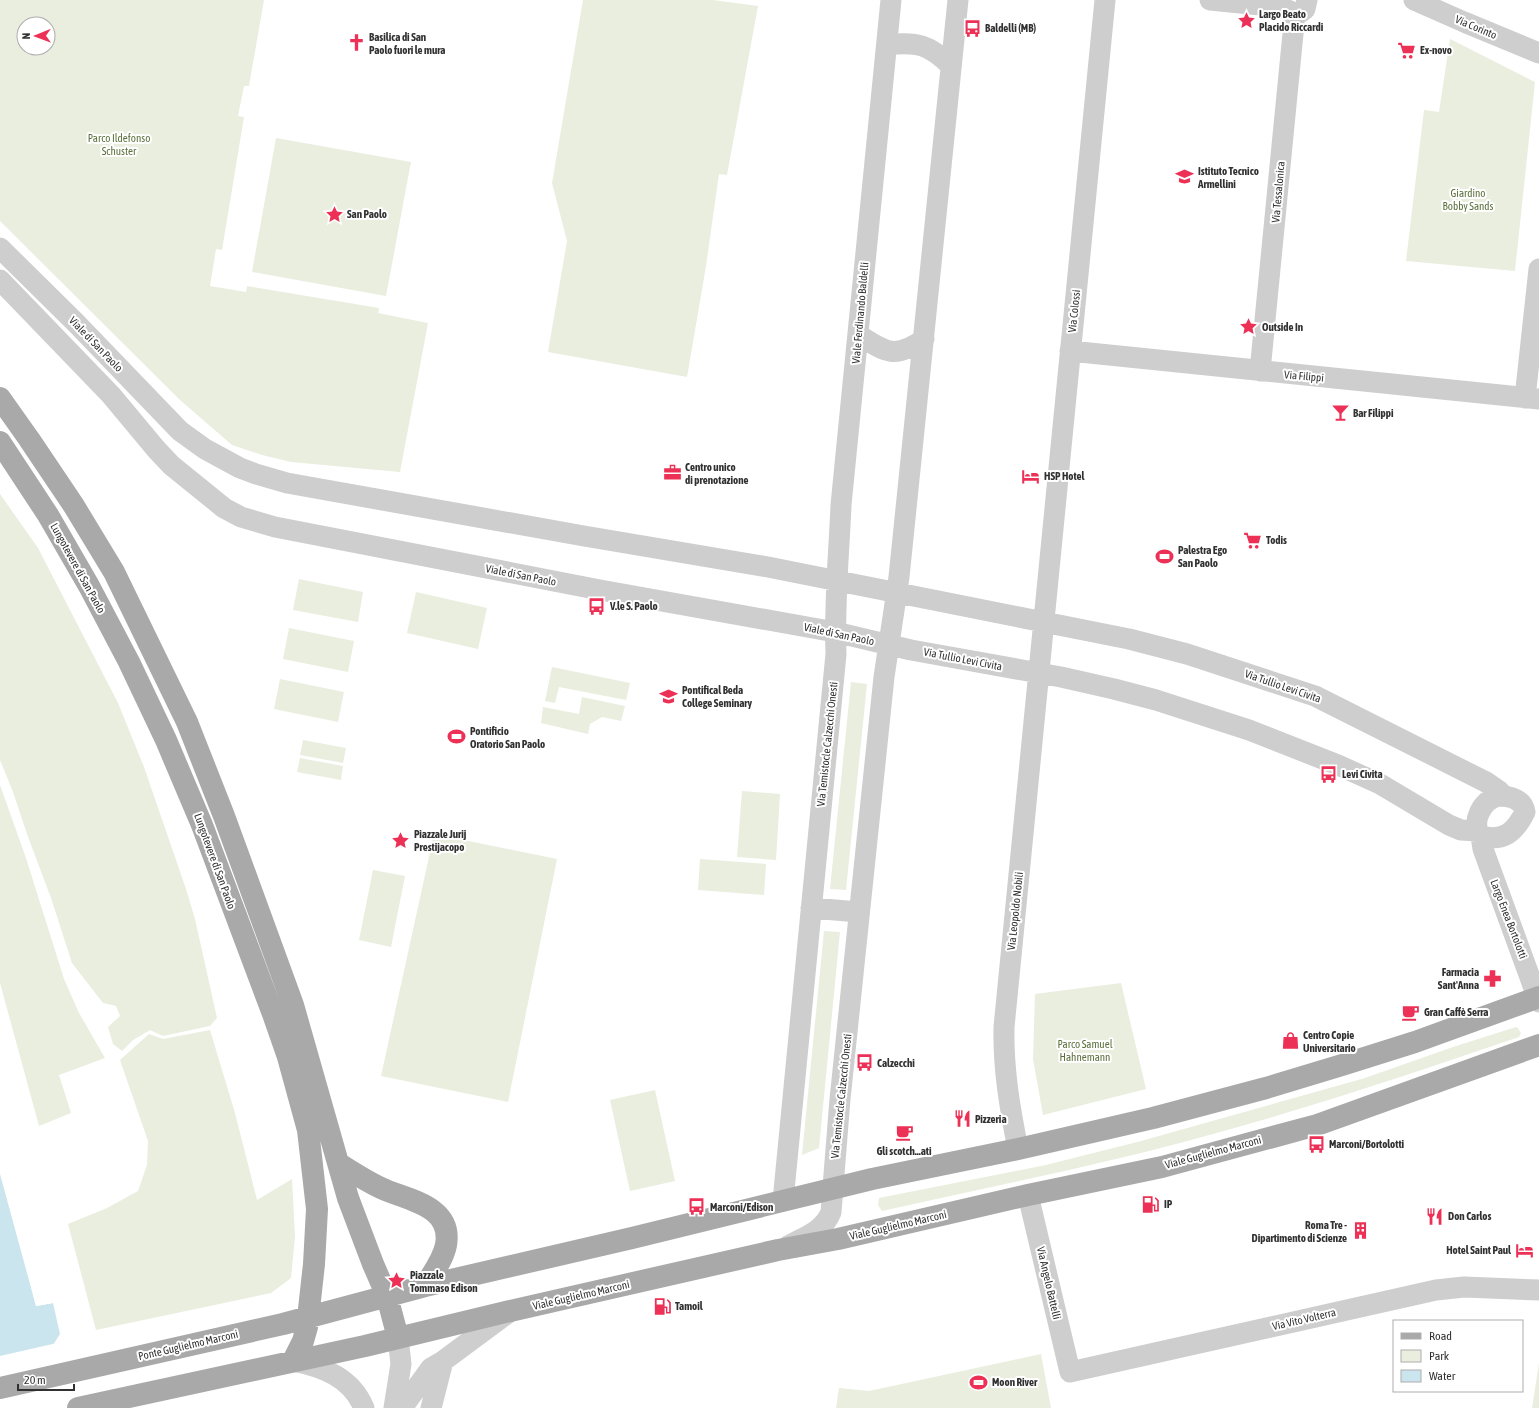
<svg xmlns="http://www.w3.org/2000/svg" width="1539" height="1408" viewBox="0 0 1539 1408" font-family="'Asap Condensed',sans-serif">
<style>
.green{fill:#e9eedf;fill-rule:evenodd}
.water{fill:#cbe5ee}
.pier{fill:#fff}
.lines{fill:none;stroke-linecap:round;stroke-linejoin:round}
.minor{stroke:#cecece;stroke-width:21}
.major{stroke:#a9a9a9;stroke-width:22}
.labels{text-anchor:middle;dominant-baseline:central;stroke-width:4;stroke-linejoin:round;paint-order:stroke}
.poi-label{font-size:11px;font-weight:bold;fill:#313131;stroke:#fff;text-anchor:start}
.street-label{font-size:11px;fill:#313131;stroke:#fff}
.park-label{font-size:11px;fill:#5b703c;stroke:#fff}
</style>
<rect width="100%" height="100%" fill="#fff"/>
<!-- green -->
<path class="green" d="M0,0H264L249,86H244L238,116L244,117L222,250L216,249L210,286L246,292L247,286L379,308L378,313L428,323L400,472L291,462L262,455L232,445L180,400L0,221ZM24,24H48V48H24Z
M583,0H713L758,6L727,175L719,174L706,266L687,377L548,352L567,241L552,183Z
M1450,39L1535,82L1515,271L1406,261L1424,110L1439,112Z
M276,138L411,162L386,296L252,272Z
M0,494L38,548L118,703L144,767L186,889L195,919L217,1018L210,1026L163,1036L150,1030L133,1040L122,1051L113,1044L108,1027L120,1016L116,1006L103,1003L72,963L51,898L27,834L13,792L0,760Z
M299,579L363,592L358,622L293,610Z
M416,592L487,608L478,649L407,633Z
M289,628L354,641L348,672L283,659Z
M552,667L630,683L626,700L559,687L555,703L545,701Z
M280,679L344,692L338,722L274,709Z
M851,682L867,684L846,890L830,889Z
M582,697L625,706L621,721L602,717L590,724L588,734L541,723L543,707L579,714Z
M303,740L346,748L343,763L300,755Z
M300,758L343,766L341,780L297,772Z
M0,785L26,858L64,979L79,1013L105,1058L59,1075L71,1113L39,1126L0,983Z
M742,791L780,794L776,860L737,857Z
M434,834L557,859L508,1102L381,1076Z
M700,859L766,864L764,895L698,890Z
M373,870L405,876L391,947L359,940Z
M824,931L840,932L819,1148L802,1155Z
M1121,983L1146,1089L1043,1115L1033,1059L1035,994Z
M1516,1027L1518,1028L1521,1033L1519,1037C1414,1073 1309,1108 1202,1137C1097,1166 989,1187 882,1211L878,1205L879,1198L1046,1165L1141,1141L1365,1078L1453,1047Z
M210,1030L235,1113L257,1200L292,1179L295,1236L291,1278L271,1293L96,1330L68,1224L107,1208L138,1191L147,1165L148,1141L120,1060L149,1034L163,1039Z
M655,1090L675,1181L630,1191L610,1100Z
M1041,1354L1051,1408H836L839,1388L869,1391Z
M1539,1363V1408H1532Z"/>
<!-- water -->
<path class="water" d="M0,1174L36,1306L53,1303L60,1334L51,1348L0,1408Z"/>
<!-- pier -->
<path class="pier" d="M26,1266H28L37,1304L52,1301L53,1303L36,1306Z
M57,1343L54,1349L64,1408H0V1356Z"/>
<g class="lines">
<!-- minor -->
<path class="minor" d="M1210,0L1280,7L1295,13L1301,12L1305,9L1307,0
M1414,0L1464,22L1539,53
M887,45C917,41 930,45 951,66
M0,248L76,323L180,431L205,449L240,468L256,474L287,483L584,536L768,567L1129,639L1187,654L1315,696L1486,782L1499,791L1504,796
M0,280L111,395L156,449L171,465L224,508L241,517L275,527L600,590L835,632L911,650L1061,677L1114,689L1156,700L1249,730L1338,765L1380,784L1449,825L1461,830L1477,831
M859,335C886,353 896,359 924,339
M1070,351L1539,399
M1260,371L1295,13
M1525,398L1539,269
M1498,796C1510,796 1523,799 1525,812C1515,832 1504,842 1481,836C1470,823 1482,800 1498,796Z
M1481,836L1483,849L1539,1002
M811,908L859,912
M1018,1149C1010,1109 1003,1069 1004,1027L1105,0
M1028,1195L1070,1372L1436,1290L1464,1287L1539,1290
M783,1201L836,654C834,604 839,554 841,505L891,0
M788,1246C804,1237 824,1231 831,1212L840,1099L884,677L899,577L958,0
M293,1361C323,1367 351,1377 364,1408
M394,1408L401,1364L398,1338
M402,1408L431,1368L443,1361L508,1313
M431,1408L443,1361"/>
<!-- major -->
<path class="major" d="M0,398L29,439L74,506L114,572L187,722L224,816L293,1005L348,1198L373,1264L387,1296L398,1338
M0,442L48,515L89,586L129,662L166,740L202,825L273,1014L288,1057L308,1130L317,1209L314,1264L307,1327L303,1341L293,1361
M338,1163C352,1172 366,1181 381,1188C406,1200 453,1205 446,1245C443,1260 432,1274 425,1286
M0,1388L283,1324L425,1286L632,1238L872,1179L1018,1149L1153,1118L1266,1088L1342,1065L1415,1042L1539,997
M78,1408L365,1346L510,1311L778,1250L838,1239L1028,1195L1162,1167L1317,1125L1539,1045"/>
</g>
<!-- icons -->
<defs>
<symbol id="sight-bare" viewBox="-9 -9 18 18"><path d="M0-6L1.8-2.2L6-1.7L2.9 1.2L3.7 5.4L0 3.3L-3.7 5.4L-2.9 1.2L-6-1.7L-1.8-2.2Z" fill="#ec3056" stroke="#fff" stroke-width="2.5" paint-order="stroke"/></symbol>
<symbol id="bus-bare" viewBox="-9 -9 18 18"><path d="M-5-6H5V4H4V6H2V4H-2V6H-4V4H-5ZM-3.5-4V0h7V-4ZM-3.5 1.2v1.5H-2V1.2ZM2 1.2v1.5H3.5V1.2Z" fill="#ec3056" stroke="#fff" stroke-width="2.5" paint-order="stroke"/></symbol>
<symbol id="church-bare" viewBox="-9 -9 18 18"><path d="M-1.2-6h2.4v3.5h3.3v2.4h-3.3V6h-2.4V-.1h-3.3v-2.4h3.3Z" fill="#ec3056" stroke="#fff" stroke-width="2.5" paint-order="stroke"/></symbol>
<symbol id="supermarket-bare" viewBox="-9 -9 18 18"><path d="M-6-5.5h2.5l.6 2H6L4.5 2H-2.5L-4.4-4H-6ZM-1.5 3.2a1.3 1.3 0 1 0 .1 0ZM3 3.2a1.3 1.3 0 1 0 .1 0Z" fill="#ec3056" stroke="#fff" stroke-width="2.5" paint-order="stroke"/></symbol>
<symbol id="school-bare" viewBox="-9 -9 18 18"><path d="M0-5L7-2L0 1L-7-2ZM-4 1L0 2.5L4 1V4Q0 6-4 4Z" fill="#ec3056" stroke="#fff" stroke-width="2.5" paint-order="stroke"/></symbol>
<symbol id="bar-bare" viewBox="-9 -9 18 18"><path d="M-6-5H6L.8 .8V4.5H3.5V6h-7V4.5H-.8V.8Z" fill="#ec3056" stroke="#fff" stroke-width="2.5" paint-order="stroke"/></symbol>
<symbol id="office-bare" viewBox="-9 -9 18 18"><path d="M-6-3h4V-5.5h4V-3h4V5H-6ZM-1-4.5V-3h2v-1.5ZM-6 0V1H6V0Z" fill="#ec3056" stroke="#fff" stroke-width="2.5" paint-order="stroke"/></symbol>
<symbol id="hotel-bare" viewBox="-9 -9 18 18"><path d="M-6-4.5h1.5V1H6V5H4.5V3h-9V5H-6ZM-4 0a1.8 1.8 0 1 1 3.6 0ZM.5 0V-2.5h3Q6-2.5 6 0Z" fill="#ec3056" stroke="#fff" stroke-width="2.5" paint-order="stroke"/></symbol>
<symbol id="stadium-bare" viewBox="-9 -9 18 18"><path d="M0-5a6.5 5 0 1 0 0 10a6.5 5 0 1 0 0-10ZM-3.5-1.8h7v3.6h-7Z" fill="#ec3056" stroke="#fff" stroke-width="2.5" paint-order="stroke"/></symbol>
<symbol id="university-bare" viewBox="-9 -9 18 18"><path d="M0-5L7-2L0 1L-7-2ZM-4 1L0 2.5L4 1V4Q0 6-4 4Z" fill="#ec3056" stroke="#fff" stroke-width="2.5" paint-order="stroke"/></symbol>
<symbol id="pharmacy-bare" viewBox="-9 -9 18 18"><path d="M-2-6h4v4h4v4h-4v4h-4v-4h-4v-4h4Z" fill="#ec3056" stroke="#fff" stroke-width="2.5" paint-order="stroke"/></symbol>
<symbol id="cafe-bare" viewBox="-9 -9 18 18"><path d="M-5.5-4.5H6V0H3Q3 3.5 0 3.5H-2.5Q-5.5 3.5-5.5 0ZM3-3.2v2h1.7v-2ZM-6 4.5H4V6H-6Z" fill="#ec3056" stroke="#fff" stroke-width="2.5" paint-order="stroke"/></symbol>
<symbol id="shop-bare" viewBox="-9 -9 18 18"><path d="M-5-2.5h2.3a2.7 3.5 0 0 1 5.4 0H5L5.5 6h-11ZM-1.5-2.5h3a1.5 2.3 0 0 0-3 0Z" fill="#ec3056" stroke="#fff" stroke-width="2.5" paint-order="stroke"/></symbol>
<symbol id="restaurant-bare" viewBox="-9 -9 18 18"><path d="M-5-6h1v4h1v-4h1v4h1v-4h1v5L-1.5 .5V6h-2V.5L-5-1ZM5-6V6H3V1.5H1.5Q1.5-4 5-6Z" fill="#ec3056" stroke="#fff" stroke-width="2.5" paint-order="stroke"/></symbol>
<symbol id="fuel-bare" viewBox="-9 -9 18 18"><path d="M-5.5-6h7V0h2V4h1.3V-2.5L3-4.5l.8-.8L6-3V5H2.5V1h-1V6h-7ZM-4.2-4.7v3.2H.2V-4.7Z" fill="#ec3056" stroke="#fff" stroke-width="2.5" paint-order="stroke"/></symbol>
<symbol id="building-bare" viewBox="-9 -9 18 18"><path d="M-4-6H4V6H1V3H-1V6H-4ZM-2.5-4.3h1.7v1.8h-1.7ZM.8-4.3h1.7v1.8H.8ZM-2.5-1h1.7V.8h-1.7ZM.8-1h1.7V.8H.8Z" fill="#ec3056" stroke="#fff" stroke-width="2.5" paint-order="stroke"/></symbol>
</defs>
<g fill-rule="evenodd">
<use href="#sight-bare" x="1234" y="8" width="25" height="25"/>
<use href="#bus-bare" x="960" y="16" width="25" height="25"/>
<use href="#church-bare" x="344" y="30" width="25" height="25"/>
<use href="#supermarket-bare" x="1394" y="38" width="25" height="25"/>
<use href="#school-bare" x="1172" y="164" width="25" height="25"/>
<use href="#sight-bare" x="322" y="202" width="25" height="25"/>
<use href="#sight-bare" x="1236" y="314" width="25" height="25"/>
<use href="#bar-bare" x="1328" y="400" width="25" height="25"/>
<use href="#office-bare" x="660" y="460" width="25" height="25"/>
<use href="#hotel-bare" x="1018" y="464" width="25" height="25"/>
<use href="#supermarket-bare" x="1240" y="528" width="25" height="25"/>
<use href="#stadium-bare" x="1152" y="544" width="25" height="25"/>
<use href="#bus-bare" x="584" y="594" width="25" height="25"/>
<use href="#university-bare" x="656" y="684" width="25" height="25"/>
<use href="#stadium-bare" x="444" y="724" width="25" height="25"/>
<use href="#bus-bare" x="1316" y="762" width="25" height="25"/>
<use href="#sight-bare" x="388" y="828" width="25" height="25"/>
<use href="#pharmacy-bare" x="1480" y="966" width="25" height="25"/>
<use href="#cafe-bare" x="1398" y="1000" width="25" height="25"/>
<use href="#shop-bare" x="1278" y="1028" width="25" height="25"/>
<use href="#bus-bare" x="852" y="1050" width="25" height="25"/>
<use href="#restaurant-bare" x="950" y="1106" width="25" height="25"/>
<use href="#cafe-bare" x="892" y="1120" width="25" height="25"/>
<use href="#bus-bare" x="1304" y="1132" width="25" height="25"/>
<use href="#fuel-bare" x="1138" y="1192" width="25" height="25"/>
<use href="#bus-bare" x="684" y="1194" width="25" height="25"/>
<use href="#restaurant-bare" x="1422" y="1204" width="25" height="25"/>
<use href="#building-bare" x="1348" y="1218" width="25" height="25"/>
<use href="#hotel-bare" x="1512" y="1238" width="25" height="25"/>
<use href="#sight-bare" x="384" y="1268" width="25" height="25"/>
<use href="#fuel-bare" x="650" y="1294" width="25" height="25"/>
<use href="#stadium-bare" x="966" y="1370" width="25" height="25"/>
</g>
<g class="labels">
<!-- poi labels -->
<g class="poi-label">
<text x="1259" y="14">Largo Beato<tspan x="1259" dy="13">Placido Riccardi</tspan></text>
<text x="985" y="28">Baldelli (MB)</text>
<text x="369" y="37">Basilica di San<tspan x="369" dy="13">Paolo fuori le mura</tspan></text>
<text x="1420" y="50">Ex-novo</text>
<text x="1198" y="171">Istituto Tecnico<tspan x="1198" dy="13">Armellini</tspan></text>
<text x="347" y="214">San Paolo</text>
<text x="1262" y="327">Outside In</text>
<text x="1353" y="413">Bar Filippi</text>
<text x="685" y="467">Centro unico<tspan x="685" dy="13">di prenotazione</tspan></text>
<text x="1044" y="476">HSP Hotel</text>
<text x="1266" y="540">Todis</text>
<text x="1178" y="550">Palestra Ego<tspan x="1178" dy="13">San Paolo</tspan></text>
<text x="610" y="606">V.le S. Paolo</text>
<text x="682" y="690">Pontifical Beda<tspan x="682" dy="13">College Seminary</tspan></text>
<text x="470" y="731">Pontificio<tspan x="470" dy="13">Oratorio San Paolo</tspan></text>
<text x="1342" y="774">Levi Civita</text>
<text x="414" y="834">Piazzale Jurij<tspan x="414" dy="13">Prestijacopo</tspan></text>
<text x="1479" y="972" text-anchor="end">Farmacia<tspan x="1479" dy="13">Sant'Anna</tspan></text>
<text x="1424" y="1012">Gran Caffè Serra</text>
<text x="1303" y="1035">Centro Copie<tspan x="1303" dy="13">Universitario</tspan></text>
<text x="877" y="1063">Calzecchi</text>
<text x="975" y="1119">Pizzeria</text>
<text x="1329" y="1144">Marconi/Bortolotti</text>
<text x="904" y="1151" text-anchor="middle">Gli scotch...ati</text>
<text x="1164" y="1204">IP</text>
<text x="710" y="1207">Marconi/Edison</text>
<text x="1448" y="1216">Don Carlos</text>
<text x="1347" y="1225" text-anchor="end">Roma Tre -<tspan x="1347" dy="13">Dipartimento di Scienze</tspan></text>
<text x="1511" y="1250" text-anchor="end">Hotel Saint Paul</text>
<text x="410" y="1275">Piazzale<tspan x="410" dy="13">Tommaso Edison</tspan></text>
<text x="675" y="1306">Tamoil</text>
<text x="992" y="1382">Moon River</text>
</g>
<!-- street labels -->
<g class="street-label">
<text transform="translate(1476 27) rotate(23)">Via Corinto</text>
<text transform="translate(1278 192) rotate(-85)">Via Tessalonica</text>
<text transform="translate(1074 311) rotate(-84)">Via Colossi</text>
<text transform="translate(860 313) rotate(-85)">Viale Ferdinando Baldelli</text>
<text transform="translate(96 344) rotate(46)">Viale di San Paolo</text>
<text transform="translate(1304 376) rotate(5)">Via Filippi</text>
<text transform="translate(78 568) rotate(61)">Lungotevere di San Paolo</text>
<text transform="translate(521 575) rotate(11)">Viale di San Paolo</text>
<text transform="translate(839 634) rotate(12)">Viale di San Paolo</text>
<text transform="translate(963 659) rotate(11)">Via Tullio Levi Civita</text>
<text transform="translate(1283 686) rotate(19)">Via Tullio Levi Civita</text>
<text transform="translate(827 744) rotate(-84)">Via Temistocle Calzecchi Onesti</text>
<text transform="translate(215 861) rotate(70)">Lungotevere di San Paolo</text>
<text transform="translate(1015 911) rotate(-84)">Via Leopoldo Nobili</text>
<text transform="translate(1509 919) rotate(69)">Largo Enea Bortolotti</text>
<text transform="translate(841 1096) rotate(-84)">Via Temistocle Calzecchi Onesti</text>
<text transform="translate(1213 1152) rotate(-15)">Viale Guglielmo Marconi</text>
<text transform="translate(898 1225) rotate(-13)">Viale Guglielmo Marconi</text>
<text transform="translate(1049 1283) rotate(77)">Via Angelo Battelli</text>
<text transform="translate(581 1295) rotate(-13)">Viale Guglielmo Marconi</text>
<text transform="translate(1304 1319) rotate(-13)">Via Vito Volterra</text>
<text transform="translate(188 1345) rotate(-13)">Ponte Guglielmo Marconi</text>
</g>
<!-- park labels -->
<g class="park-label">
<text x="119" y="138">Parco Ildefonso<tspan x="119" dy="13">Schuster</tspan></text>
<text x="1468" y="193">Giardino<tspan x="1468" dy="13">Bobby Sands</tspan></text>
<text x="1085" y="1044">Parco Samuel<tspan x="1085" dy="13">Hahnemann</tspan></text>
</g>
</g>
<!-- legend -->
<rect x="1393" y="1320" width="130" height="72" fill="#ffffff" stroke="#adadad"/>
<rect x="1401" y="1333" width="20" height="6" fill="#a9a9a9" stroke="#adadad"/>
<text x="1429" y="1340" font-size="12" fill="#313131">Road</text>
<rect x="1401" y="1350" width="20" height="12" fill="#e9eedf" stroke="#adadad"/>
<text x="1429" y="1360" font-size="12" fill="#313131">Park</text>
<rect x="1401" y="1370" width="20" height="12" fill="#cbe5ee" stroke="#adadad"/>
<text x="1429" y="1380" font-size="12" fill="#313131">Water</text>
<!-- north arrow -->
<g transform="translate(36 36) rotate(269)"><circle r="19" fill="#ffffff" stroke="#adadad"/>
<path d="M0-3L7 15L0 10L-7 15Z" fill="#ec3056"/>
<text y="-6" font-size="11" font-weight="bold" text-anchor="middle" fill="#313131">N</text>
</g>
<!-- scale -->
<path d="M18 1384v6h56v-6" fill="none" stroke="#313131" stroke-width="2"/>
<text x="24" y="1384" font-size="12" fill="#313131" stroke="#ffffff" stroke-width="3" paint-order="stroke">20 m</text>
</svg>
